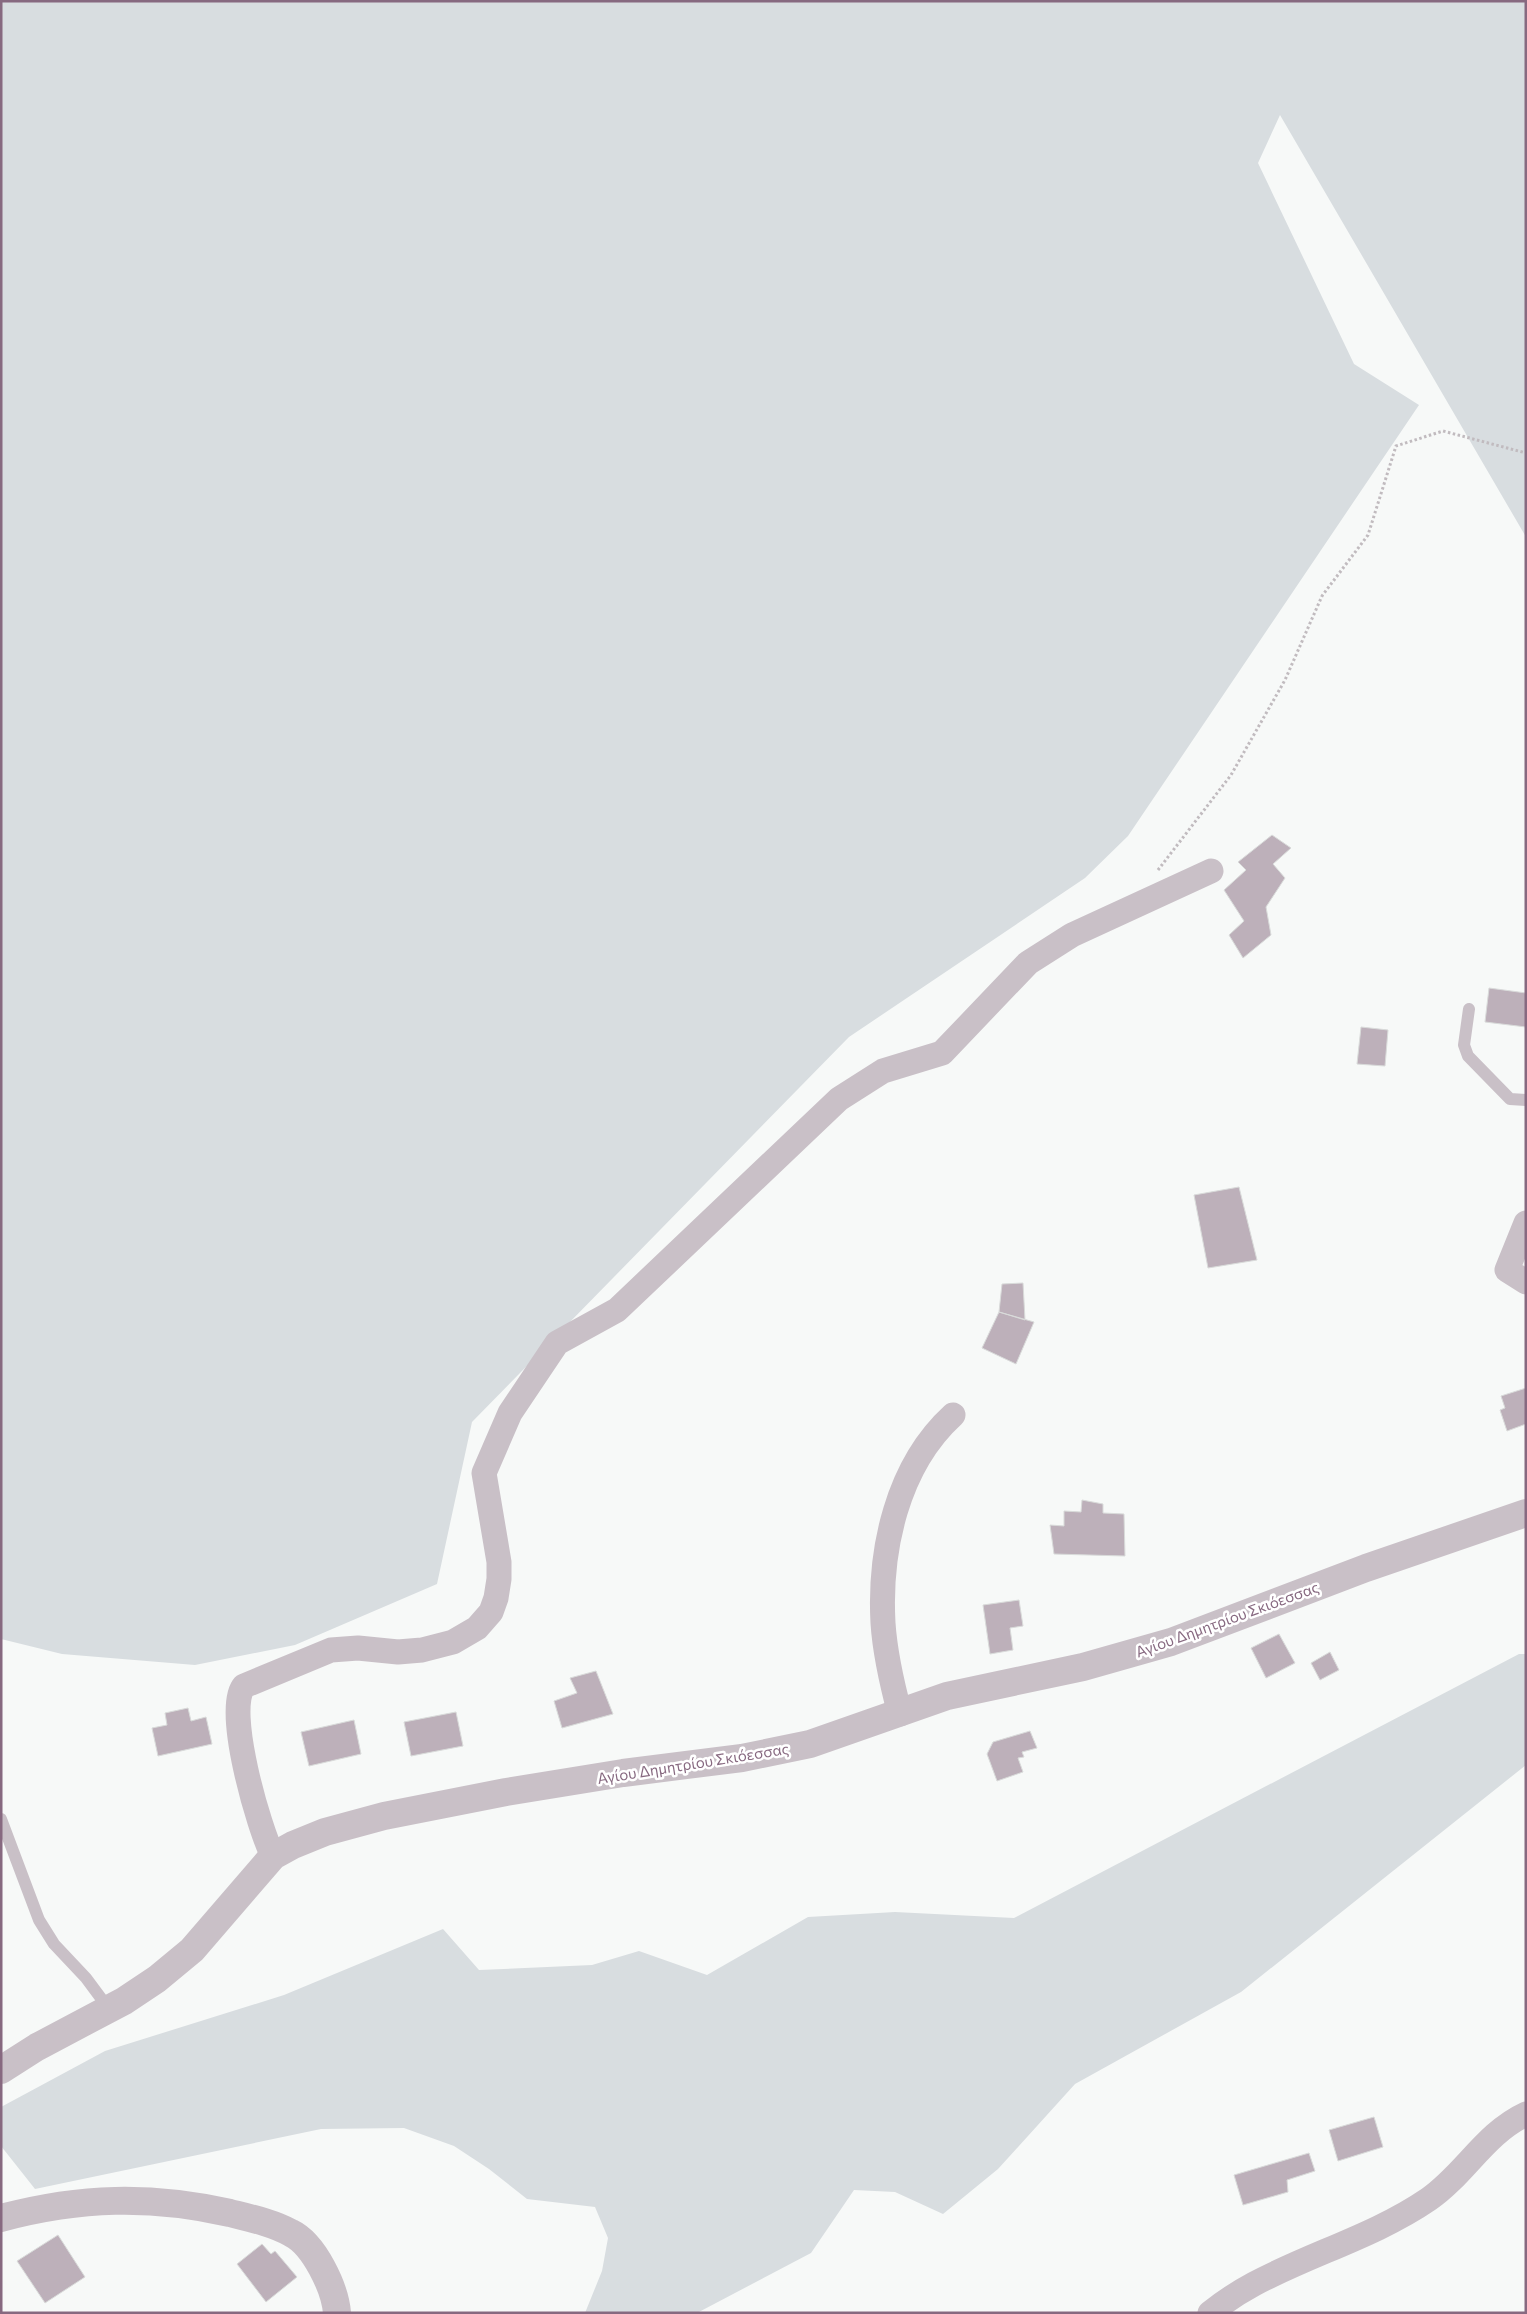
<svg xmlns="http://www.w3.org/2000/svg" width="1527" height="2314" viewBox="0 0 1527 2314" font-family="Commissioner,sans-serif">
<style>
.green{fill:#d8dde0}
.building{fill:#bdb0ba;stroke:#d9dbda}
.lines{fill:none;stroke-linecap:round;stroke-linejoin:round}
.path{stroke:#c1bbbf;stroke-width:3;stroke-dasharray:2.5 2.5;stroke-linecap:butt}
.service{stroke:#c9c0c7;stroke-width:12}
.minor{stroke:#c9c0c7;stroke-width:25}
.tertiary{stroke:#c9c0c7;stroke-width:28}
.labels{text-anchor:middle;dominant-baseline:central;stroke-width:5;stroke-linejoin:round;paint-order:stroke}
.street-label{font-size:15px;fill:#876980;stroke:#fff}
</style>
<rect width="100%" height="100%" fill="#f7f9f8"/>
<!-- green -->
<path class="green" d="M1,1H1526V537L1280,115L1258,163L1354,364L1419,405L1128,836L1085,878L849,1037L472,1422L437,1584L295,1645L195,1665L62,1654L1,1639Z
M1519,1654H1526V1765L1241,1992L1075,2084L998,2169L943,2214L895,2192L854,2190L811,2253L697,2313H585L602,2271L608,2238L595,2207L527,2199L489,2169L454,2146L404,2128L321,2129L35,2189L1,2146V2107L105,2051L284,1995L443,1929L479,1970L592,1965L639,1951L707,1975L808,1917L895,1912L1014,1918Z"/>
<!-- building -->
<path class="building" d="M1272,835L1291,848L1273,864L1285,878L1266,907L1271,935L1243,958L1229,935L1244,921L1224,890L1246,870L1238,862Z
M1489,988L1526,993V1027L1485,1022Z
M1361,1027L1388,1030L1385,1066L1357,1064Z
M1239,1187L1257,1260L1208,1268L1194,1195Z
M1023,1283L1025,1320L999,1312L1002,1284Z
M999,1312L1034,1322L1016,1364L982,1348Z
M1526,1388V1424L1507,1431L1500,1410L1505,1408L1501,1396Z
M1082,1500L1103,1504V1513L1124,1514L1125,1556L1054,1554L1050,1525L1064,1526V1511L1081,1512Z
M1019,1600L1023,1626L1010,1628L1013,1650L990,1654L983,1605Z
M1279,1634L1295,1663L1266,1678L1251,1648Z
M1330,1652L1339,1670L1320,1680L1311,1663Z
M596,1671L613,1714L562,1728L554,1701L577,1693L570,1678Z
M188,1708L191,1721L206,1717L212,1744L158,1756L152,1728L167,1725L165,1713Z
M456,1712L463,1746L411,1756L404,1722Z
M354,1720L361,1754L309,1766L301,1732Z
M1030,1731L1037,1748L1022,1752L1024,1757L1018,1758L1023,1772L997,1781L987,1754L993,1742Z
M1374,2117L1383,2147L1338,2161L1329,2130Z
M1309,2153L1315,2171L1287,2180L1288,2192L1243,2205L1234,2175Z
M58,2235L85,2277L45,2303L17,2261Z
M262,2244L271,2254L275,2251L297,2277L266,2302L237,2264Z"/>
<g class="lines">
<!-- path -->
<path class="path" d="M1158,870L1231,775L1285,680L1322,596L1368,535L1396,446L1443,431L1526,453"/>
<!-- service -->
<path class="service" d="M1469,1009L1464,1045L1468,1056L1510,1099L1526,1100
M1,1819L39,1920L54,1944L86,1978L109,2009"/>
<!-- minor -->
<path class="minor" d="M1526,1223L1507,1270L1526,1282
M900,1714C892,1684 885,1654 883,1623C879,1550 897,1466 953,1415
M273,1856C259,1829 224,1708 244,1686L331,1650L358,1648L398,1652L422,1650L453,1642L477,1628L491,1612L496,1598L499,1579V1562L484,1473L510,1413L557,1343L617,1310L839,1099L883,1071L942,1053L1028,963L1072,935L1211,871
M1210,2313C1224,2302 1239,2292 1254,2284C1312,2253 1375,2236 1429,2199C1465,2174 1485,2133 1526,2114"/>
<!-- tertiary -->
<path class="tertiary" d="M1,2070L37,2047L124,2001L157,1979L192,1950L273,1856L293,1845L325,1832L384,1816L506,1792L623,1773L742,1758L810,1744L947,1696L1083,1667L1171,1642L1366,1568L1526,1513
M1,2218C80,2197 150,2195 230,2213C250,2218 273,2223 291,2233C314,2244 335,2288 337,2313"/>
</g>
<g class="labels">
<!-- street labels -->
<g class="street-label">
<text transform="translate(1227 1619) rotate(-20)">Αγίου Δημητρίου Σκιόεσσας</text>
<text transform="translate(693 1763) rotate(-9)">Αγίου Δημητρίου Σκιόεσσας</text>
</g>
</g>
<!-- border -->
<rect width="1527" height="2314" fill="none" stroke="#876980" stroke-width="5"/>
</svg>
